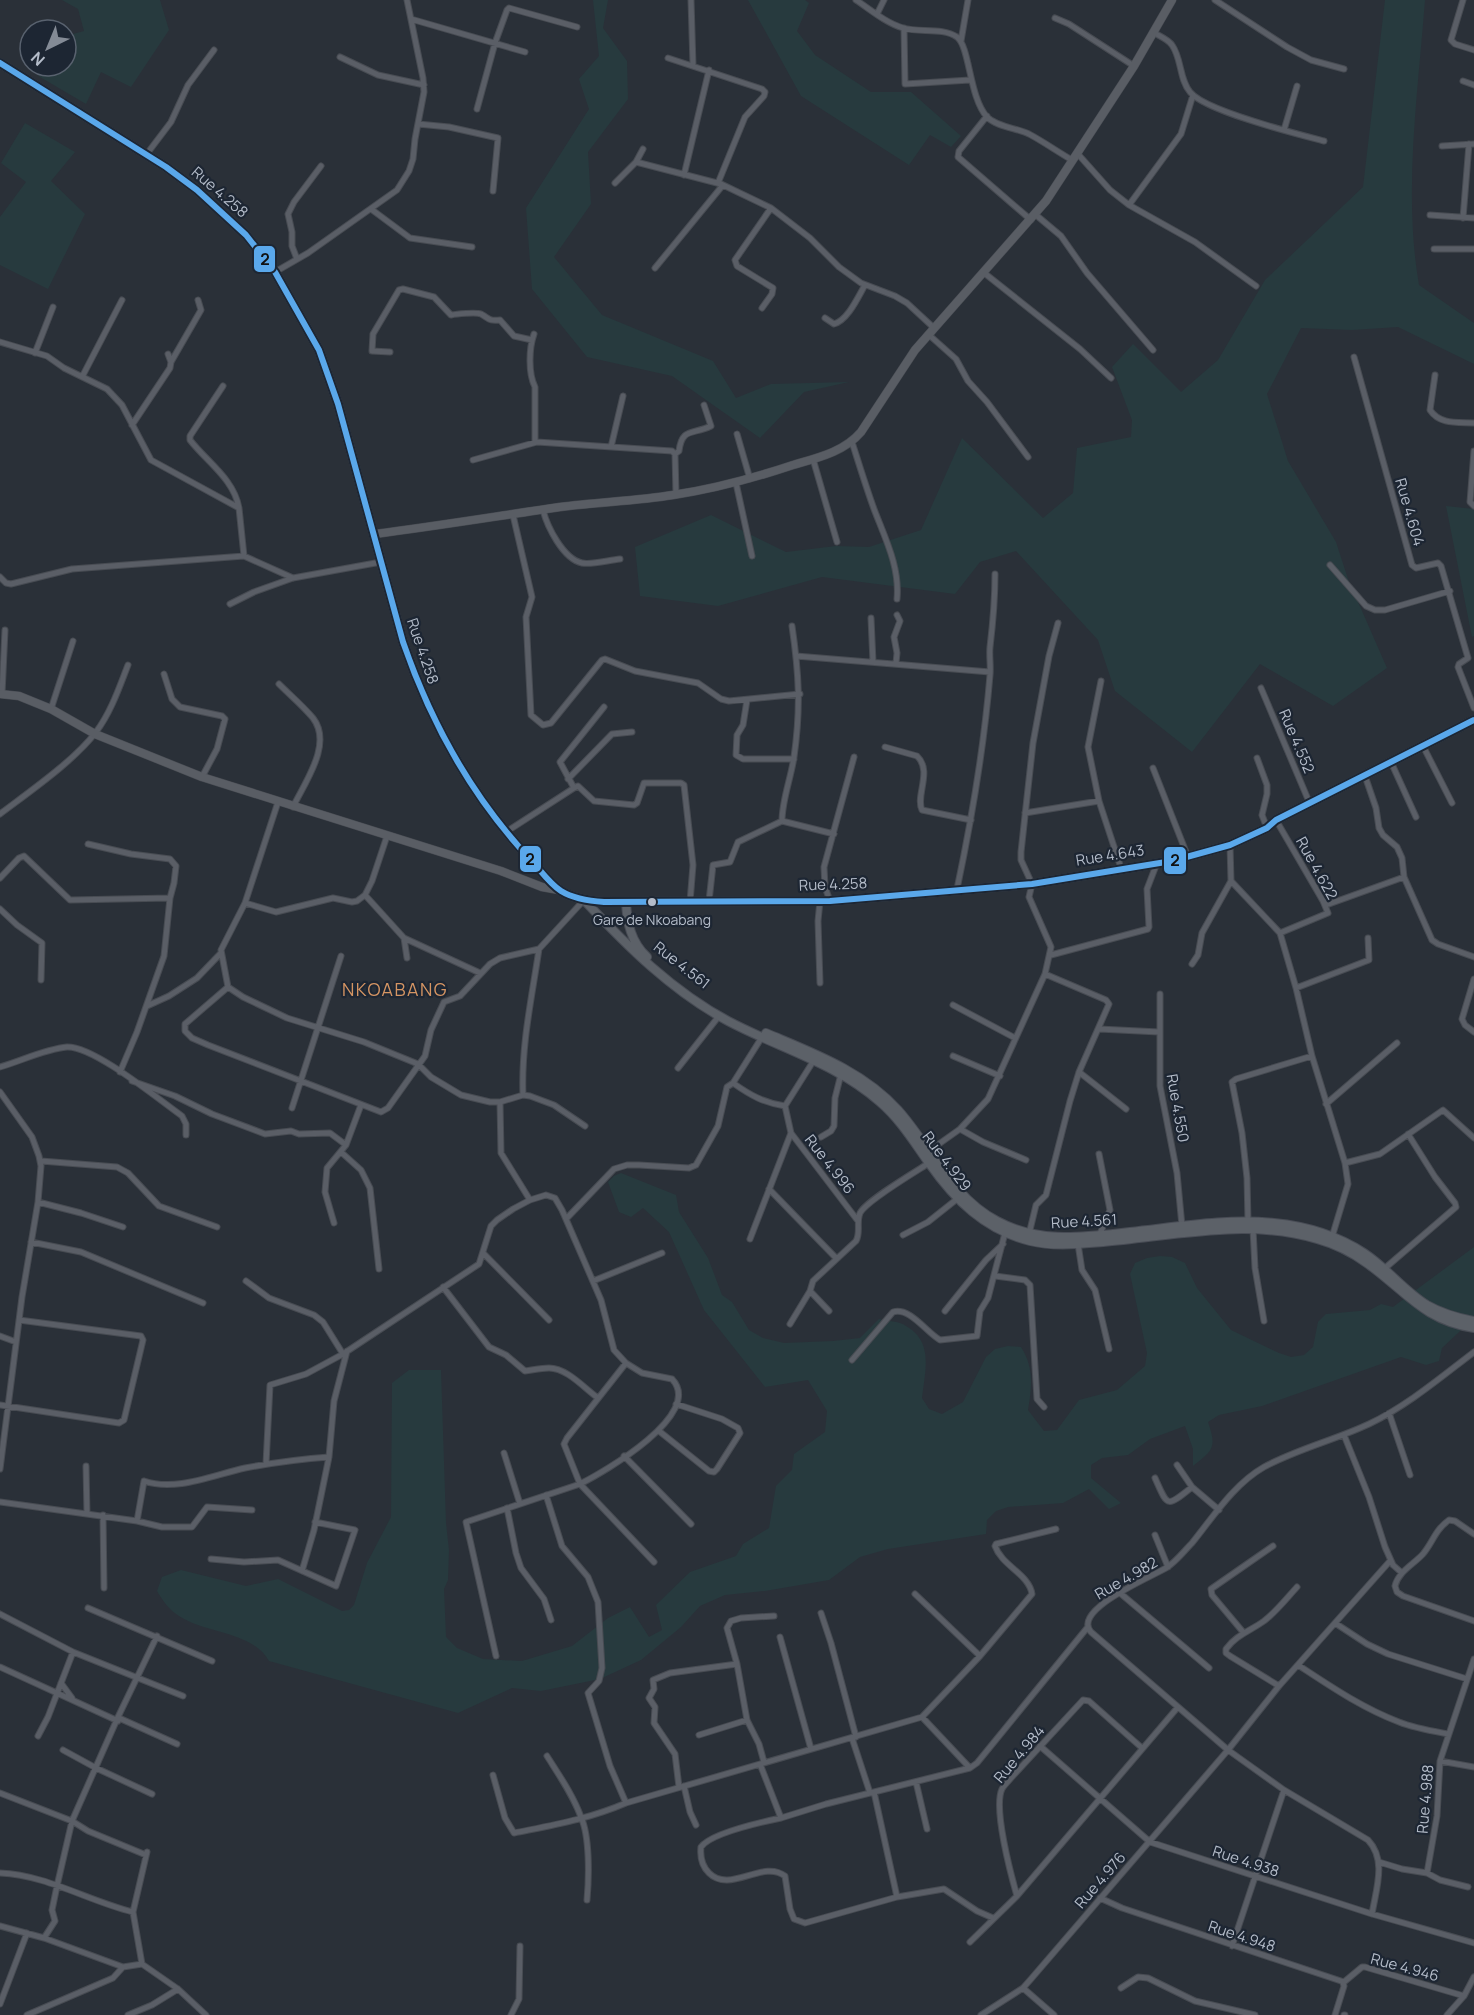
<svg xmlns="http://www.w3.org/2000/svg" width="1474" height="2015" viewBox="0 0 1474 2015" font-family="Manrope,sans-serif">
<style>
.green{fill:#273a3e}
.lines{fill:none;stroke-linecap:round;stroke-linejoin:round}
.street-casing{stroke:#484c53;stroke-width:7}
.secondary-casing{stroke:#484c53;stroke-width:9}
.primary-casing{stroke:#484c55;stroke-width:10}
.highway-casing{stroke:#474c53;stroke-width:10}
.street{stroke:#5a5e66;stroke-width:5}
.secondary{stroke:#595d64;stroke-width:8}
.primary{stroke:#5c6168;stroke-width:8}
.highway{stroke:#5a5d60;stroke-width:9}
.bus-1-casing{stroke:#1d2633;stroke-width:10}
.bus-1{stroke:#5aa8eb;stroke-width:6}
.bus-dot{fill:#b4bcc9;stroke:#1d2633;stroke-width:2}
.labels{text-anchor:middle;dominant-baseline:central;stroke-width:4.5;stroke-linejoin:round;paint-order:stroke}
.bus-label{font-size:14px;fill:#b4bcc9;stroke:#1d2633}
.street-label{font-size:15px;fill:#b4bcc9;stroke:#1d2633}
.quarter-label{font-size:18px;letter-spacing:1.5px;fill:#d59563;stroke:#1d2633}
.line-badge{stroke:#1d2633;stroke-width:2}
.pale-badge-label{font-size:16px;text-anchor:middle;font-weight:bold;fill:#111}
</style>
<rect width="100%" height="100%" fill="#2a3038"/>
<!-- green -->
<path class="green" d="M62,0H160L169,30L131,87L101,72L86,104L40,77L30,66H66V36L84,31L78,9Z
M593,0H608L603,28L627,61L628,99L588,152L591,204L554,257L602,315L713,361L736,398L771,384L849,382L804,392L760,438L672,376L587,357L532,289L526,208L589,109L579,79L599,56Z
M748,0H805L809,3L797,31L815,55L871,92H911L961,136L951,147L930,135L909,165L801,96Z
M1385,0H1425C1418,93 1403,193 1419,285L1474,323V364L1398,327L1352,330L1301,328L1267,394L1288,461L1336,542L1348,579L1387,668L1333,706L1260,664L1192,752L1115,691L1098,640L1016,551L980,562L955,594L822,577L718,606L640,596L635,547L711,515L786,552L836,546L869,547L921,530L962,438L1043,518L1073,493L1077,448L1131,437L1132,420L1112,367L1133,344L1181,392L1218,360L1265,280L1363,187Z
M25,123L75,152L51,181L85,214L48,289L0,265V217L26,182L1,163Z
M1446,506L1474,509V636L1472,637Z
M621,1173L676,1195L679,1212L708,1258L722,1295L732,1302L749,1330L763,1338L784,1343L833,1341L860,1338L879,1319C887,1321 899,1321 906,1326C934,1342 925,1371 922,1398L929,1409L942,1414L963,1402L986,1357L995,1349L1008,1346L1021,1347C1034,1367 1032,1387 1028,1410L1044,1431L1057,1430L1079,1400L1117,1390L1145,1366L1147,1353L1130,1274L1135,1263L1147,1258L1160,1256L1172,1257L1185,1263L1197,1288L1231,1330L1279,1353L1291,1357L1304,1355L1313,1347L1318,1322L1326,1314L1370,1310L1381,1304L1393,1307L1474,1247V1318L1442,1348L1439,1361L1426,1365L1401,1357L1262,1406L1219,1415L1208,1422C1217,1448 1213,1450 1193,1466V1449L1185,1426L1150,1439L1128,1455L1102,1458L1091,1465V1478L1121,1503L1109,1509L1089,1489L1063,1503L1008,1507L996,1511L987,1520L986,1534L888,1549L860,1557L829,1580L765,1591L725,1595L700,1606L681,1627L641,1660L600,1679L541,1691L512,1688L458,1713L269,1661C252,1631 206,1634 179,1616C169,1610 163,1601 157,1591L162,1577L181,1570L246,1586L278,1579L342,1611L349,1610L354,1605L367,1563L391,1517L392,1383L409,1370H441L446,1523L449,1550L448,1580L444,1589L446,1637L457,1648L483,1659L522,1661L572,1646L608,1618L630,1607L649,1637L662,1630L656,1605L690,1572L736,1556L743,1544L769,1528L776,1486L792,1470L794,1454L825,1432L827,1411L808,1380L765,1387L704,1310L669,1232L643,1208L631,1217L619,1212L608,1182L614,1176Z"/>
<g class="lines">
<defs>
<path id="street" d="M691,0L693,65
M856,0C871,10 886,23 903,28C920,33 942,27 957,37C970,47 969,97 987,117C997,127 1017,128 1029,134C1044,142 1058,152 1072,160
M1215,0L1287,47L1311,60L1344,69
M1463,0L1451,40L1455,44L1474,50
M877,14L884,0
M1055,18L1069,24L1134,66
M411,19L525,52
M904,28L905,84L970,80
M1153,32C1159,36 1168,39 1172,45C1182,59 1179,79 1190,92C1205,111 1297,134 1324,141
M961,41L968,0
M340,57L378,75L424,85
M668,58L762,89L765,92L764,96L745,117L718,183
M1463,81L1474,85
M477,109L495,43L507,10L509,8L577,27
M987,116L959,151L958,157L1031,220
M418,124L449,127L498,138L493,191
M1284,130L1297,86
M1442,146L1474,144
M1077,153L1110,190L1129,205L1195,242L1256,286
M146,155L171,122L188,85L214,50
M636,162L721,184L771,208L810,238L839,267L861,283L895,296L907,303L934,328
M684,175L709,70
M615,183L636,162L643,149
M1129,205L1181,134L1193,95
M371,209L410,238L472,247
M1036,215L1061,236L1087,273L1153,350
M1430,215L1474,218
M1463,218L1469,144
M1434,249H1474
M297,259L292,246V232L288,214L294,202L321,166
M655,268L723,185
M275,272L308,253L397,190L409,171L413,159L415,139L424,92L423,78L407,0
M983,272L1080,349L1111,378
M762,308L772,294L773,288L737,266L735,260L771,208
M825,318L834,324C848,320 858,297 865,285
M534,334C529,348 528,373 535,387V442
M928,334L956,359L968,381L987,402L1028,457
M0,342L47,356L64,368L107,389L122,405L151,460L239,508L244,556
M390,352L372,351L373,334L399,290L403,289L434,297L451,315C456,314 476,312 481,314C490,319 488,321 500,320L514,336L532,340
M35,353L53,307
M1354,357L1412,565L1416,568L1438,563L1441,566L1468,658L1459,664L1458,667L1474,708
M171,362L201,310L198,300
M1435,375L1430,410C1440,425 1458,422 1474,423
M82,377L122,300
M223,386L190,436V440C207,462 234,479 239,508
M132,425L170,368L171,362L168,354
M737,434L750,479
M852,442C859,464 866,487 874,509C885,538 900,567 897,599
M611,447L623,396
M1474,451L1470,502L1474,506
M675,454L679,451C682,427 693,435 711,426L704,405
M813,459L837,542
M473,460L537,442L672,451L675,454L676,495
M736,483L752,556
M543,510C547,526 563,559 582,563C592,565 609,560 620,559
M513,515L532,597L526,617L531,715L543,725L551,723L602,660L605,659L635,671L698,683L721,699L729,701L800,694
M1330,565L1366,606L1375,610H1385L1450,591
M0,577L6,583L11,584L72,569L244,556L293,578
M230,604L254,592L293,578L381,562
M871,618L873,662
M792,626C799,674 801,708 794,757C791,778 782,800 782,821L834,834
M796,656L990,672
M896,663L897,653L894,637L900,621L897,615
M164,674L172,699L180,707L222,716L225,719L217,749L202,777
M279,684C290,695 303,706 313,718C333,744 305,782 293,807
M1261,688L1310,804
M2,694L5,630
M747,700L743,725L737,735L736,755L743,759H794
M51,709L73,641
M1423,746L1452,803
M885,747L917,756C933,771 915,796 922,810L971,820
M1257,758L1267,785V794L1262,815L1267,828
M1391,762L1416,817
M1153,768L1188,857
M1365,776L1376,808L1379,828L1383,835L1397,847L1402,858L1404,877L1432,940L1438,944L1474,957
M568,779L612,734L632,732
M574,788L578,786L594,801L634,805L637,803L644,783H681L684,785L693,865L690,902
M1099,801L1088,747L1101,681
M278,802L245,903L221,950L228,987L243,997L287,1018L364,1042L418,1064L431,1077L461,1095L490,1102H500L523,1095L530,1096L554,1105L585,1126
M1025,813L1099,801L1121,868
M0,814C29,792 74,761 96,732C111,712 119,688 128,665
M1276,820L1323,901L1328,913L1280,933
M506,832L574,788L560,762L604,707
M88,844L131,854L170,859L176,866L174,883L170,898L164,956L137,1032L120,1072
M1230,845L1231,881L1280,933L1296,988L1369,960L1368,938
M0,878L19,858L24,856L70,900L170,898
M957,889C972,818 984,747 990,675C991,666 989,656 990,647C993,622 995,599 995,574
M365,895L404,938L407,958
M709,901L713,865L730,862L738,842L782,821
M830,901L825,887L824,867L854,757
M1324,901L1329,904L1404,877
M245,903L276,912L333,898L352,902L357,901L365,895L372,881L387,836
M0,909L17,925L42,943L41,980
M404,938L480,973
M1051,955L1148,929L1149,927L1147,889L1157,863
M1192,964L1198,955L1202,933L1231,881
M1474,979L1462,1019L1465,1025L1474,1032
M820,983L818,921L820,901
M228,987L185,1024V1031L192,1038L208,1045L381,1112L388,1108L425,1056L431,1030L444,1002L460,996L490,964L500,958L539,949L584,900
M1296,988L1312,1056L1345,1163L1348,1184L1332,1237
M1160,994V1086L1177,1173L1182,1226
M953,1005L1015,1038
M147,1006L169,996L197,978L221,953
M1099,1029L1159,1032
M953,1056L1000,1076
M0,1067C21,1061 45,1049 67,1047C94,1046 158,1099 182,1116L186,1124V1135
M678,1068L719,1016
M1079,1072L1126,1109
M132,1081L175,1096L212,1114L265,1134L291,1131L299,1134L330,1133L346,1145
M733,1083C750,1095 764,1103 785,1106L791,1133L858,1221
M0,1092L32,1137L39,1156L41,1166L38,1202L22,1297L0,1469
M523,1095C521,1045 532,997 539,949
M500,1102L501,1153L530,1200
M1326,1104L1397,1043
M785,1106L814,1060
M292,1108L341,956
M960,1129L983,1142L1026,1160
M821,1137L831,1131L834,1126L835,1098L841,1074
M929,1151L960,1129L988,1099L1045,974L1051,947L1029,897L1032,884L1021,860V852L1033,743L1049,656L1058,623
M341,1152L361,1170L370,1188L379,1269
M1099,1154L1110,1210L1099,1236
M41,1161L117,1167L128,1173L159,1206L217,1227
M1345,1163L1380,1154L1443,1110L1474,1138
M769,1189L836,1258
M38,1202L81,1213L123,1227
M566,1219L614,1169L627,1165H639L689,1168L696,1165L718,1126L727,1087L733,1083L762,1037
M1248,1222L1247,1178L1242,1133L1232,1082L1236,1079L1312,1056
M334,1223L325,1192L327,1168L346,1145L361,1105
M1253,1229L1255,1268L1264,1321
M1029,1234L1036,1205L1046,1195L1070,1101L1079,1072L1109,1004L1106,1000L1045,974
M903,1235L928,1222L957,1199
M750,1239L791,1133
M31,1242L81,1252L203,1303
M1078,1244L1082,1270L1095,1290L1109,1349
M484,1254L549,1320
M1384,1269L1456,1207L1455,1203L1435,1177L1408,1134
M995,1276L1025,1280L1030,1285L1037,1399L1044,1407
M246,1281L269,1298L314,1315L323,1322L343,1354
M593,1281L662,1253
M443,1287L489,1347L506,1355L525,1371C533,1370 541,1368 549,1368C567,1368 584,1388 598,1398
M829,1311L810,1291L813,1281L856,1241C861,1232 856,1223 860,1213C866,1201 915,1172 929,1163
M945,1311L986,1260L1003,1244
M790,1324L810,1291
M0,1336L16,1342
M852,1360L893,1312C910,1307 926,1332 940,1340L977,1336L980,1311L988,1298L1005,1233
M626,1363L567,1438L564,1444L580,1484L654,1562
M0,1405L119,1423L124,1420L143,1340L141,1336L19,1320
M1389,1413L1410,1475
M659,1431L709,1471L714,1472L717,1469L740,1433L738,1428L722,1419L676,1404
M1344,1435L1369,1497L1385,1547L1393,1565L1402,1573
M504,1453L520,1504
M624,1456L691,1524
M266,1464L270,1385L306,1374L343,1354L479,1264L491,1226L497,1220L513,1209L530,1200L546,1195L555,1198L562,1210L601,1300L614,1350L626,1363L642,1373L672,1379C705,1414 604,1472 580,1484L466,1522L496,1656
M1177,1465L1192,1487L1219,1510
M86,1466L87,1514
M1155,1478C1168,1507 1166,1508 1192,1487
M546,1495L562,1546L588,1577L598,1602L602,1668L599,1681L588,1693L610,1766L626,1803L922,1717L980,1656L1032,1594C1029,1574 1002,1566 995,1546L996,1544L1056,1529
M0,1502L137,1521L144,1481C176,1492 213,1475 245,1468C272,1463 301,1459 329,1457
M507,1508L516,1553L521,1568L544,1599L551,1620
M103,1515L104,1588
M137,1521L162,1527H192L207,1507L252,1510
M1474,1534L1455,1521L1449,1520C1435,1530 1433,1542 1423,1554C1414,1564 1398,1572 1395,1586L1397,1592L1403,1596L1474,1621
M1155,1535L1168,1567
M211,1559L244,1562L278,1560L336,1586L355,1530L315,1522
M302,1571L314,1530L329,1457L334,1401L347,1351
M1120,1593L1209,1668
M915,1594L980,1656
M88,1608L212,1661
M821,1613L831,1643L856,1737
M0,1614L73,1652L183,1696
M1335,1623L1367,1644L1388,1654L1467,1679
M1243,1632L1212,1595L1211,1589L1273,1546
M780,1637L811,1749
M1298,1665C1330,1686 1362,1708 1399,1722C1414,1728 1432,1731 1448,1734
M0,1667L118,1721
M61,1683L72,1698
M1279,1686L1230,1656L1226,1653V1649C1236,1635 1250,1631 1264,1621C1276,1612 1286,1599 1297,1587
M922,1717L970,1768
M119,1718L177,1744
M699,1735L747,1720
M38,1736L48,1717L73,1652
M852,1738L870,1793
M1040,1746L1150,1842L1372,1914L1474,1943
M1142,1748L1089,1701L1083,1700L1011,1778C1008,1782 1004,1785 1002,1789C993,1808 1011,1875 1017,1896L1178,1707
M63,1750L96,1768L152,1794
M547,1756C559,1775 573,1795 581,1817C590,1837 589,1878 587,1900
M1440,1761L1474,1767
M764,1762L759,1744L747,1720L737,1664L727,1628L731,1621L741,1618L774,1616
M760,1764L781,1818L826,1804L970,1768L977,1763L1087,1628
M493,1775L505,1818L514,1833C553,1825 589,1819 626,1803
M916,1782L927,1829
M684,1786L690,1812L696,1825
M679,1787L675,1754L654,1723L655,1707L649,1698L654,1689L653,1680L670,1673L737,1664
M874,1792L897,1897
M0,1793L72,1821L88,1831L146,1855
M781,1818C762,1822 711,1833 701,1847C700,1856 702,1866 709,1873C730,1894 763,1859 785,1876L790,1909L794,1919L805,1923L897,1897L944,1889L977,1911L993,1918
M147,1852L133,1912L142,1964L178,1989L206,2015
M1379,1862L1402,1869L1427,1873L1440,1880L1468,1887
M0,1873C47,1875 88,1901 133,1912
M1427,1873L1437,1816L1440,1761L1474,1659
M1100,1898L1122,1908L1344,1982L1343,1983L1344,1986L1335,2015
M1372,1914C1376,1889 1387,1860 1368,1840L1284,1790L1228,1750L1091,1632C1071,1610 1151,1577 1166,1568C1176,1562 1184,1551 1192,1543C1213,1517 1234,1484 1264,1467C1297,1449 1335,1440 1369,1424C1407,1406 1441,1377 1474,1352
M0,1926L44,1938L123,1967
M44,1938L55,1921L52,1910L57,1886L72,1821L118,1717L157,1636
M970,1942L1017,1896
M1232,1946L1284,1790
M1344,1982L1362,1967H1365L1464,1996
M1023,1988L1054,2015
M1121,1988L1138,1977L1148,1978L1195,2001L1255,2015
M0,2004L27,1933
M27,2015L113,1978L123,1967L142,1964
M128,2015L152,2005L178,1989
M511,2015L519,1999L520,1946
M981,2015L1023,1988L1031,1979L1228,1750L1279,1686L1390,1561
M1344,2015H1345
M1447,2015L1464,1996L1474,1977"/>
<path id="secondary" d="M375,534C437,526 498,516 560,507C598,502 636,501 673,495C714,489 754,478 793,465C817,458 844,452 861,432L915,350L1046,201L1134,66L1172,0
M0,694L19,696L51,709L95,734L202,777L501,871L542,887L559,890"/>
<path id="primary" d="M584,900C627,946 672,991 728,1021C779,1048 836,1063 880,1102C900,1119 914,1142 929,1163C955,1200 985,1230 1030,1241C1054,1247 1079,1244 1103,1242C1173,1236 1248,1218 1317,1239C1335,1244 1353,1253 1368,1264C1407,1292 1423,1320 1474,1328
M626,902C627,923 631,942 647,957
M766,1033C813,1053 863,1071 898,1110C931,1147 951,1197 997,1221C1040,1244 1083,1237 1130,1232C1177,1227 1227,1218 1274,1223C1305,1226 1338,1236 1364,1253C1387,1268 1404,1291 1427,1305C1441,1313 1458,1318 1474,1321"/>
<path id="highway" d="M0,63L166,167L197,190L246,235L275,272L319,350L338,404L403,642C431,723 473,799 532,861C541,871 550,884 561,891C574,899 589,901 604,902L830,901L1032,884L1172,861L1230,845L1267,828L1276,820L1474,720"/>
</defs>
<!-- street casing -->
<use href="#street" class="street-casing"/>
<!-- secondary casing -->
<use href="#secondary" class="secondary-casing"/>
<!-- primary casing -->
<use href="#primary" class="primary-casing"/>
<!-- highway casing -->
<use href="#highway" class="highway-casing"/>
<!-- street -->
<use href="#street" class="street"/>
<!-- secondary -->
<use href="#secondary" class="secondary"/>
<!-- primary -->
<use href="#primary" class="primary"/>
<!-- highway -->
<use href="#highway" class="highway"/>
<defs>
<path id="bus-1" d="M0,63L166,167L197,190L246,235L275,272L319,350L338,404L403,642C431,723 473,799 532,861C541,871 550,884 561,891C574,899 589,901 604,902L830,901L1032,884L1172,861L1230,845L1267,828L1276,820L1474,720"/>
</defs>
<!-- bus-1 casing -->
<use href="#bus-1" class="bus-1-casing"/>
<!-- bus-1 -->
<use href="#bus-1" class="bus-1"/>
</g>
<!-- markers -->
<circle class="bus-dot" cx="652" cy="902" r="5"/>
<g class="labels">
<!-- bus labels -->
<g class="bus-label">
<text x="652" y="919">Gare de Nkoabang</text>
</g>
<!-- street labels -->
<g class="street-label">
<text transform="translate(220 192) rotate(41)">Rue 4.258</text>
<text transform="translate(1410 512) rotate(74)">Rue 4.604</text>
<text transform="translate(423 651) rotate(71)">Rue 4.258</text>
<text transform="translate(1297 741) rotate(67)">Rue 4.552</text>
<text transform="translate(1110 855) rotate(-9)">Rue 4.643</text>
<text transform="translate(1317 868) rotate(61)">Rue 4.622</text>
<text transform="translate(833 884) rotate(-2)">Rue 4.258</text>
<text transform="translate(682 965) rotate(38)">Rue 4.561</text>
<text transform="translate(1178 1108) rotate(80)">Rue 4.550</text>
<text transform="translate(947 1161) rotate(53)">Rue 4.929</text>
<text transform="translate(830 1164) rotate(52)">Rue 4.996</text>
<text transform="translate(1084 1221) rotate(-3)">Rue 4.561</text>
<text transform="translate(1126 1578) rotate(-30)">Rue 4.982</text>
<text transform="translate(1019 1754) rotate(-50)">Rue 4.984</text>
<text transform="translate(1425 1799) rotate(-85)">Rue 4.988</text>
<text transform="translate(1246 1861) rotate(18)">Rue 4.938</text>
<text transform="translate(1100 1880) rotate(-49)">Rue 4.976</text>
<text transform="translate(1242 1936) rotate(18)">Rue 4.948</text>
<text transform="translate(1405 1967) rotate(15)">Rue 4.946</text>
</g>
<!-- quarter labels -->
<g class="quarter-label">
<text x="395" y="989">NKOABANG</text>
</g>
</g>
<g class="line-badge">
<rect x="253" y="245" width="23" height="28" rx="6" fill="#5aa8eb"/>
<rect x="519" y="845" width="23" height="28" rx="6" fill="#5aa8eb"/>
<rect x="1163" y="846" width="24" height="29" rx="6" fill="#5aa8eb"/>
</g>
<g class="pale-badge-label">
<text x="265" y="265">2</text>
<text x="530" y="865">2</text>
<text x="1175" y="866">2</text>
</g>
<!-- north arrow -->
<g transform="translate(48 48) rotate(223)"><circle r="28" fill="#1d2633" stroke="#59626f" stroke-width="1.5"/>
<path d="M0-4.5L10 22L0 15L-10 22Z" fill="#848b96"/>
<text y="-9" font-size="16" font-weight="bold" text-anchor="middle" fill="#b4bcc9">N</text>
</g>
</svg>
